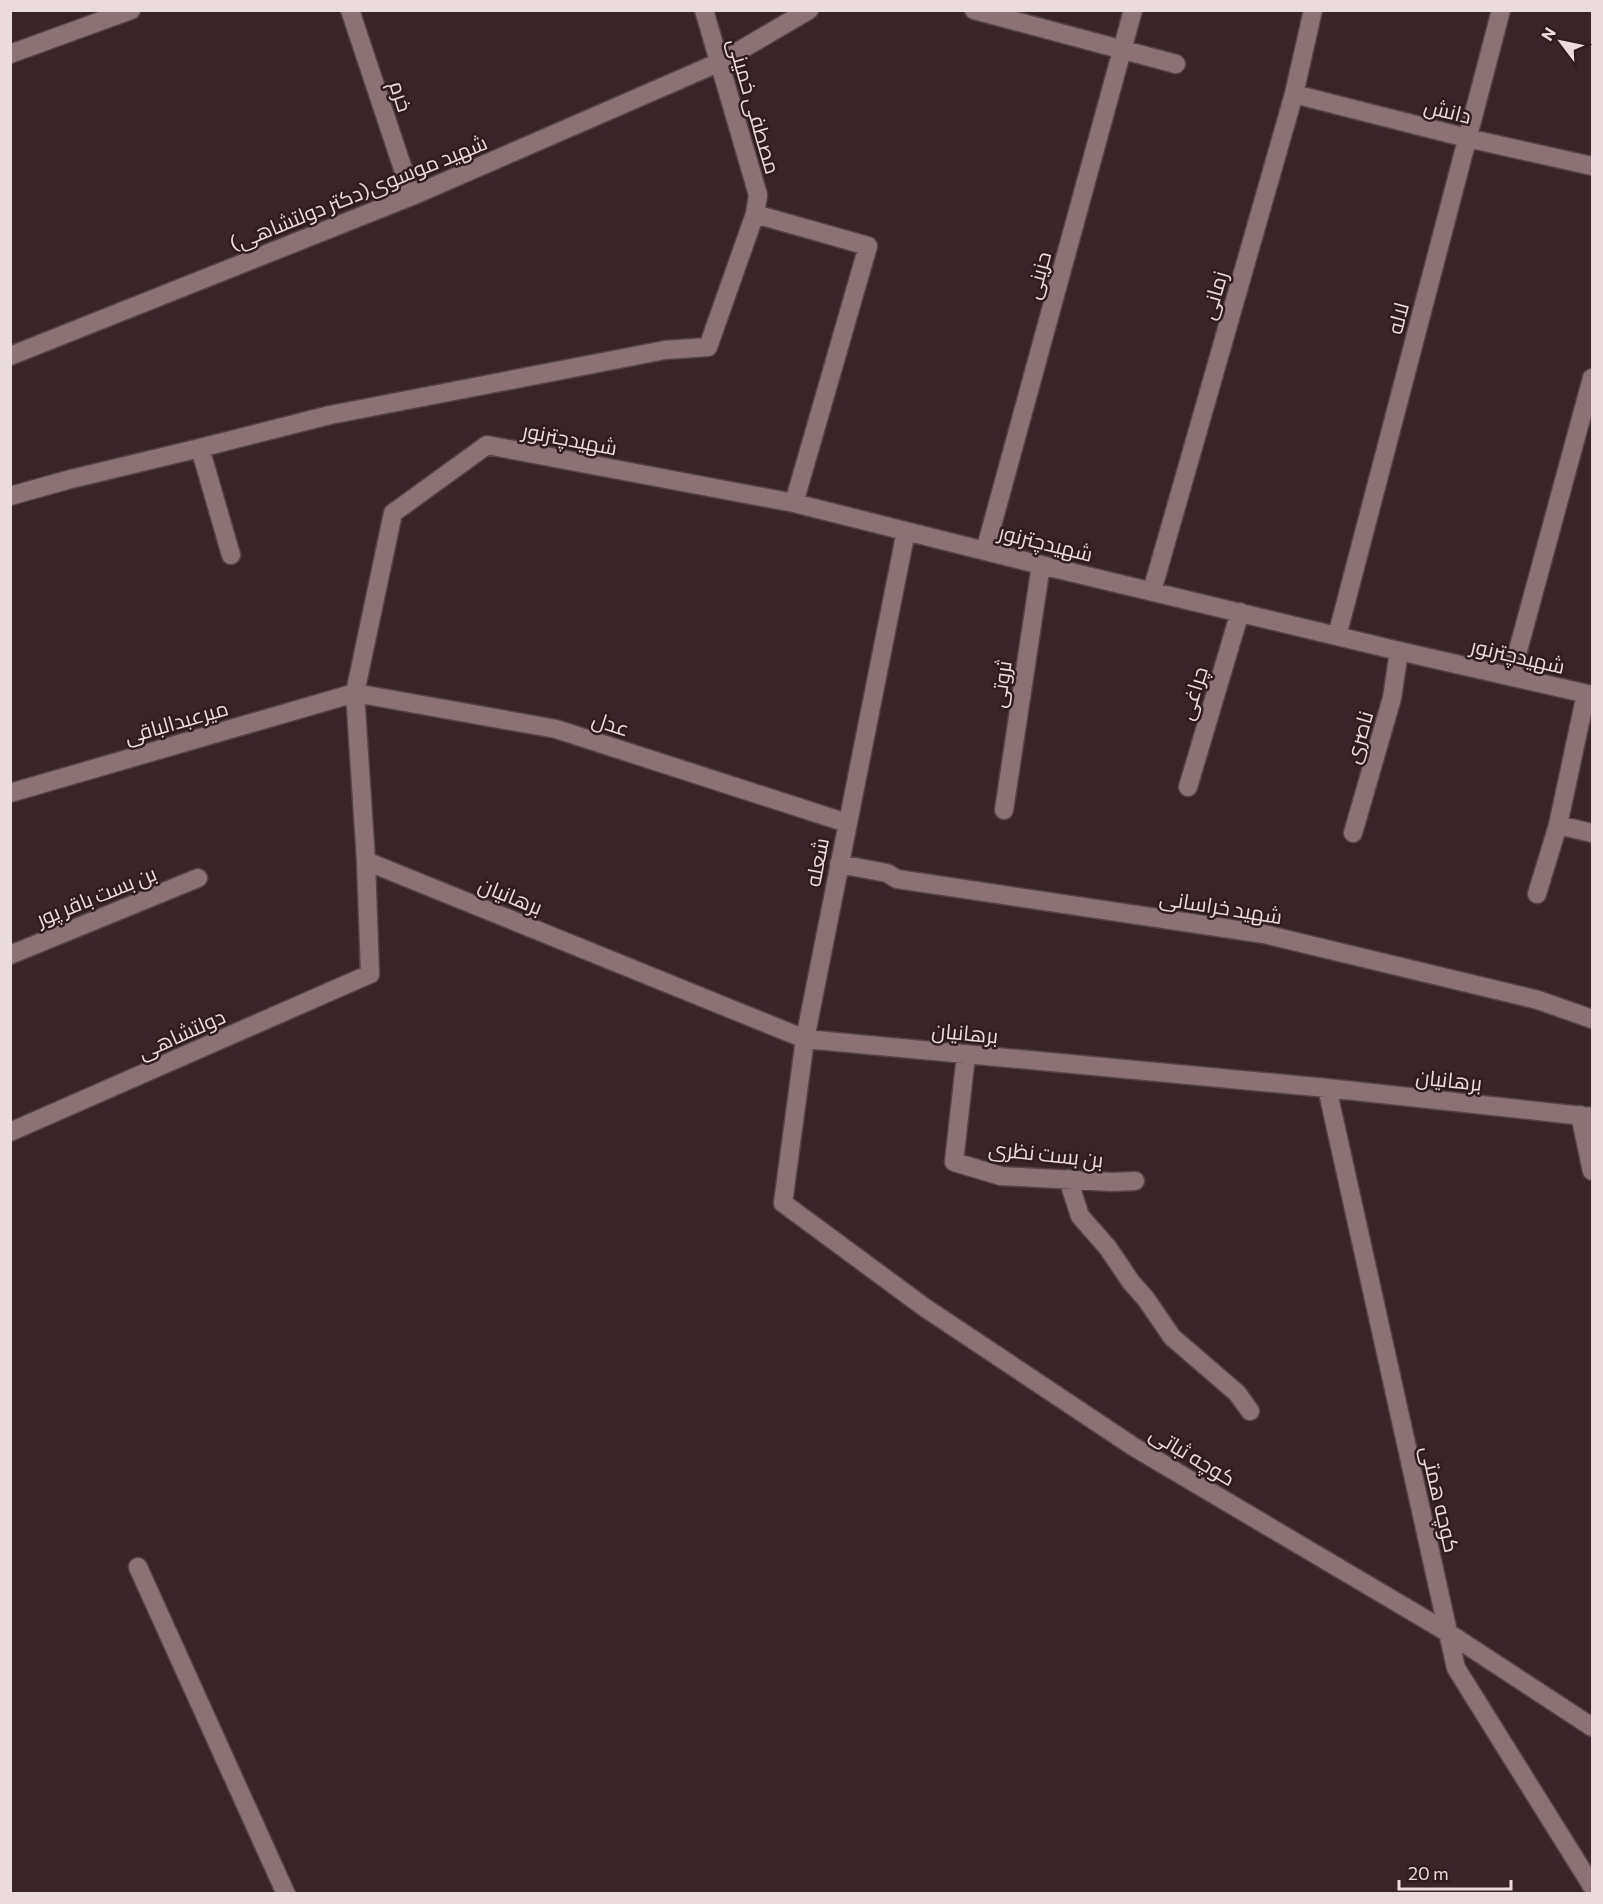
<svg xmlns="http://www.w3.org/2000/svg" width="1603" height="1904" viewBox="0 0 1603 1904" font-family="Commissioner,Cairo,sans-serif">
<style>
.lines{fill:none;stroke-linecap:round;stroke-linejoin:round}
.minor-casing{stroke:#554446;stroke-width:21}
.minor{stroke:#8a7275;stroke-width:18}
.labels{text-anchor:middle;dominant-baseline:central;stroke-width:5;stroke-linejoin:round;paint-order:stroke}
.street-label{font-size:21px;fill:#eadcde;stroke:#2f1c1f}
</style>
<rect width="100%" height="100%" fill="#392529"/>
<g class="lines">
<defs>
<path id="minor" d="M350,10L412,196
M974,10L1176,64
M10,54L131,10
M1294,94L1467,138L1592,166
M755,214L868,246L794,503
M10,356L412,196L720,62L809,10
M200,448L231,555
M10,496L71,479L200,448L330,415L665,350L708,347L755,214L758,195L704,10
M906,531L805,1039L783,1203L924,1307L1134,1447L1447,1632L1592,1727
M985,551L1133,10
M1152,591L1294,94L1313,10
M1337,636L1501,10
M1511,676L1592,378
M1188,787L1240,612
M10,793L355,693L556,729L847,823
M1004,810L1041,565
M1558,825L1586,694
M1353,833L1392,698L1399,651
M366,861L805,1039L1327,1088L1592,1117
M839,864L887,873L897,879L1264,934L1538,1000L1592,1019
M1537,894L1558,825L1592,833
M10,955L198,878
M966,1055L954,1162L1001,1176L1112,1182L1135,1181
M1327,1088L1456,1668L1592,1886
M1580,1115L1592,1171
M10,1132L370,974L366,861L355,693L393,513L487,445L794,503L1041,565L1399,651L1592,695
M1068,1179L1080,1216L1108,1248L1131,1282L1146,1299L1172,1337L1237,1393L1250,1411
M138,1567L286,1894"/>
</defs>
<!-- minor casing -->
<use href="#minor" class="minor-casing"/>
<!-- minor -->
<use href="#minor" class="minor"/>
</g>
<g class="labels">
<!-- street labels -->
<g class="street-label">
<text transform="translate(402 96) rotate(72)">خرم</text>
<text transform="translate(755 106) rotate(74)">مصطفی خمینی</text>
<text transform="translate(1448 110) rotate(14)">دانش</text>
<text transform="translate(358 192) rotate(-22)">شهید موسوی(دکتر دولتشاهی)</text>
<text transform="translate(1037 275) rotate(-75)">حزینی</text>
<text transform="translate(1213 295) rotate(-74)">زمانی</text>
<text transform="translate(1397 318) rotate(-75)">لاله</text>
<text transform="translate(570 438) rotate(11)">شهیدچترنور</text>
<text transform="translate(1046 542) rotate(14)">شهیدچترنور</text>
<text transform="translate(1518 655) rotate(13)">شهیدچترنور</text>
<text transform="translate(1000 684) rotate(-82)">ثروتی</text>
<text transform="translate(1192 693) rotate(-73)">چراغی</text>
<text transform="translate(176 721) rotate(-16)">میرعبدالباقی</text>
<text transform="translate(611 723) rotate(18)">عدل</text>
<text transform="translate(1358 737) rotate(-74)">ناصری</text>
<text transform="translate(816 862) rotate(-79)">شعله</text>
<text transform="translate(96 895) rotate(-22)">بن بست باقر پور</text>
<text transform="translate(511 895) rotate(22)">برهانیان</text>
<text transform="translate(1221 906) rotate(9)">شهید خراسانی</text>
<text transform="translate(965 1032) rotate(5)">برهانیان</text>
<text transform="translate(181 1033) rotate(-24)">دولتشاهی</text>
<text transform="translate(1449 1079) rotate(6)">برهانیان</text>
<text transform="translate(1046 1153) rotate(6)">بن بست نظری</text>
<text transform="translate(1193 1455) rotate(31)">کوچه ثباتی</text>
<text transform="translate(1441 1499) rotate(77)">کوچه همتی</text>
</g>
</g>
<!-- border -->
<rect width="1603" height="1904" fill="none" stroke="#eadcde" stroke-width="24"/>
<!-- north arrow -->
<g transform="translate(1561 42) rotate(302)" stroke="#2f1c1f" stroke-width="4.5" paint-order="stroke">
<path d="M0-4.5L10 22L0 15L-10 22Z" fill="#eadcde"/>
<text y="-9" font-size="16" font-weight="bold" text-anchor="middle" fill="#eadcde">N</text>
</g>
<!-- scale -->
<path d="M1399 1880v9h112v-9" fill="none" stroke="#eadcde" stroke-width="3"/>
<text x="1408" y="1880" font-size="18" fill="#eadcde" stroke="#2f1c1f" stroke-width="4.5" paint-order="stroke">20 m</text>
</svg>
